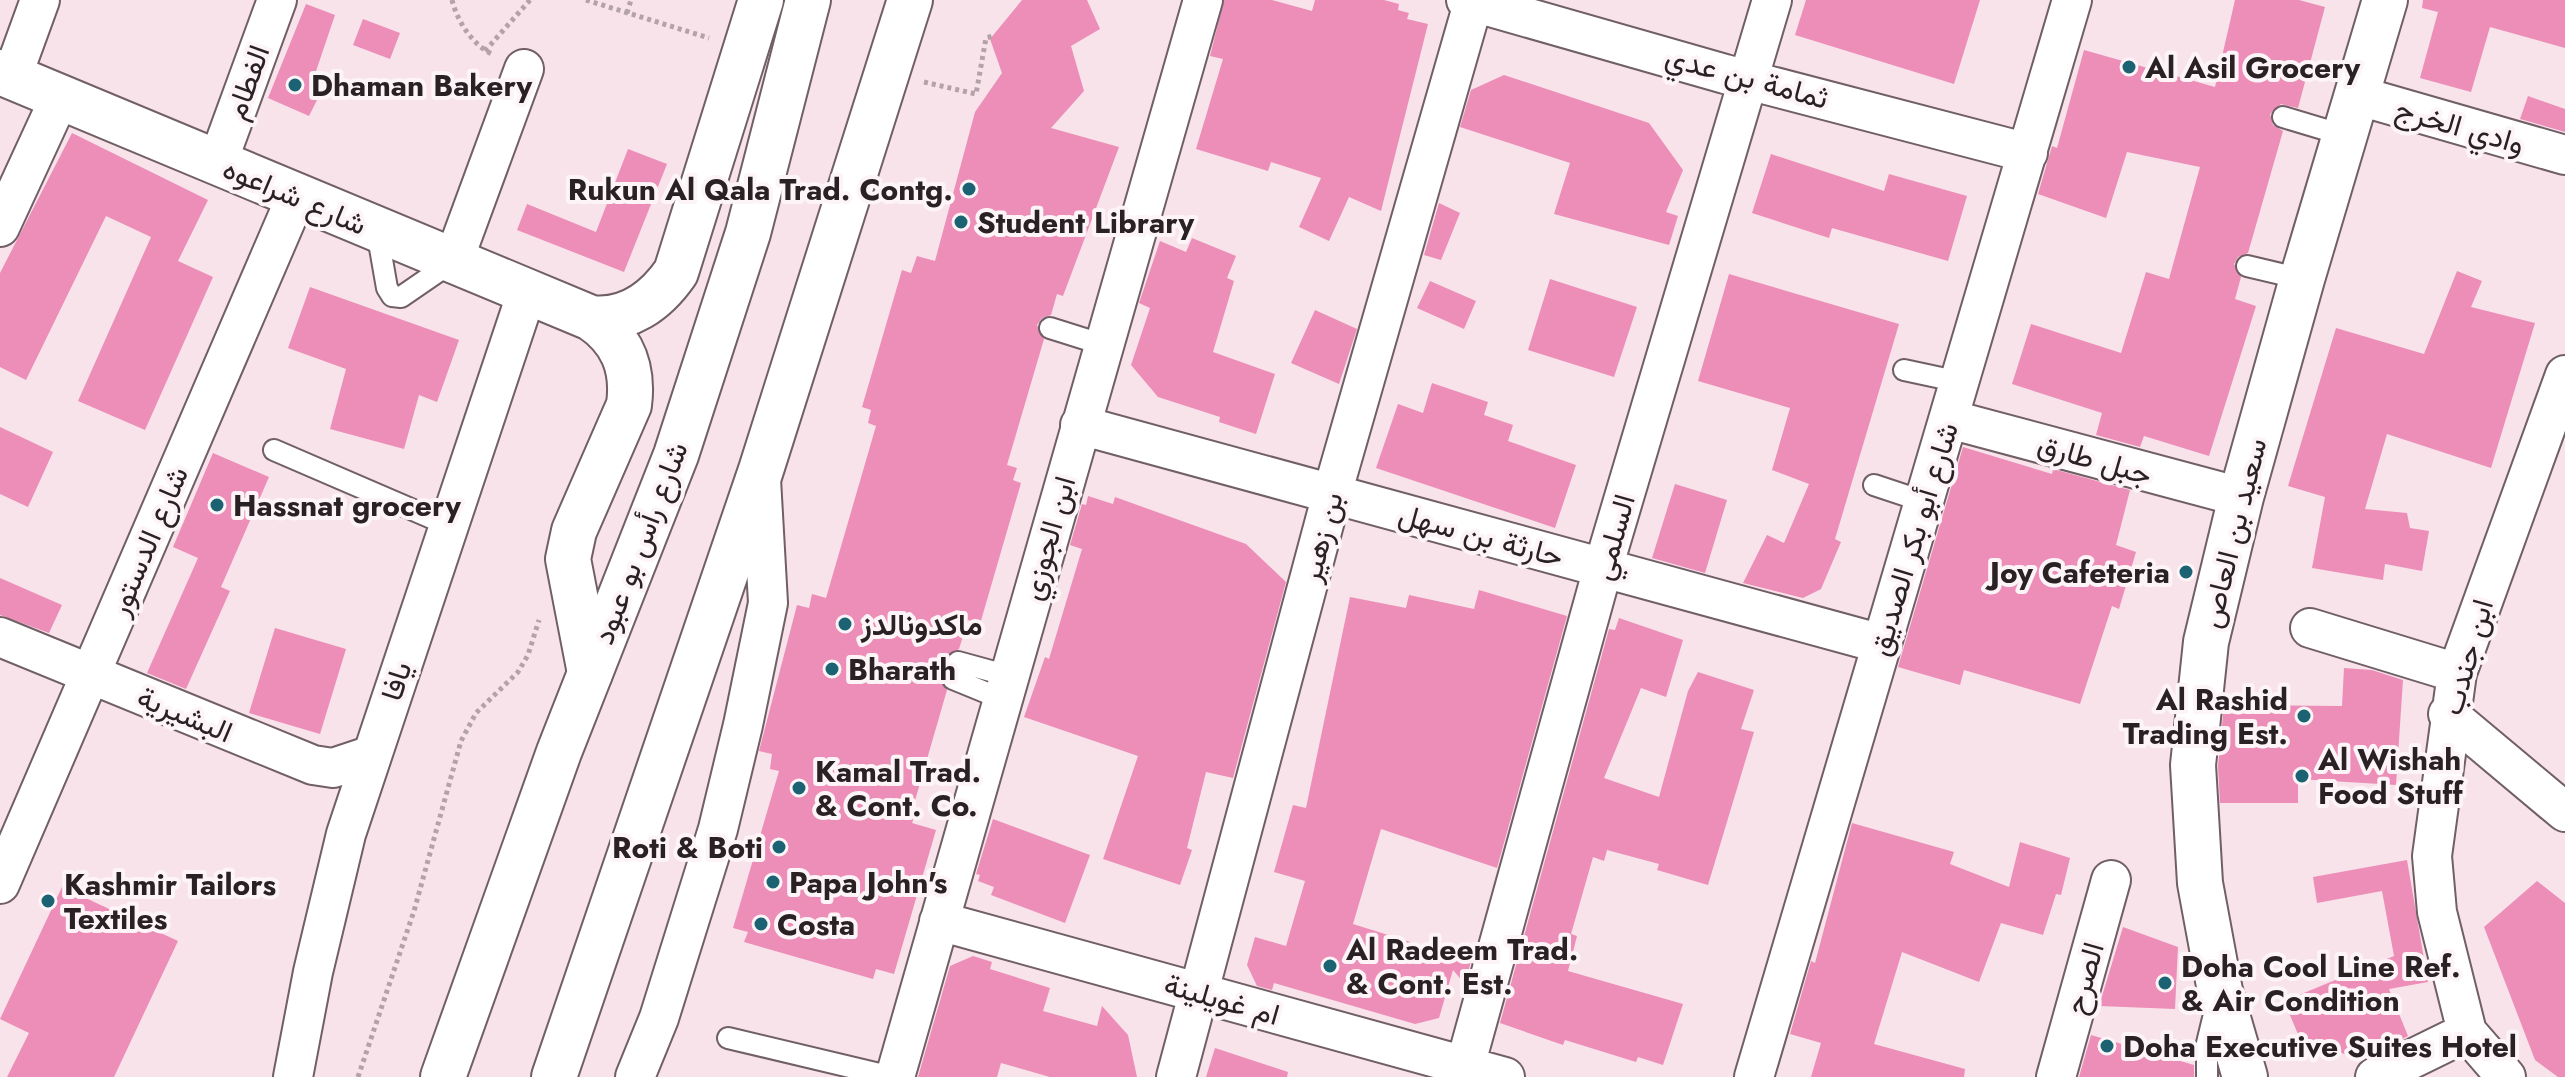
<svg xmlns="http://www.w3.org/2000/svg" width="2565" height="1077" viewBox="0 0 2565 1077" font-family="Jost,Vazirmatn,sans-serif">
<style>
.building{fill:#ec8eb7}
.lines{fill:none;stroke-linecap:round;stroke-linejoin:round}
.lane-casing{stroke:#715f66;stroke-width:24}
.street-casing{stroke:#715f66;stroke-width:42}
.secondary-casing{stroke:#715f66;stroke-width:48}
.primary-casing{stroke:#715f66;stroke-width:48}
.path{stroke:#b3a3a9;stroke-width:5;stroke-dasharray:4 4;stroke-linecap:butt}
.lane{stroke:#fff;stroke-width:20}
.street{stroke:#fff;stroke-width:38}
.secondary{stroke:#fff;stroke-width:44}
.primary{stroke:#fff;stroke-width:44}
.poi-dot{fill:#1b6272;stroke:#fdf4f7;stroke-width:3}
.labels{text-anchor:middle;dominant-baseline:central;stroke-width:8;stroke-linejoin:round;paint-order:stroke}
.poi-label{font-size:30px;font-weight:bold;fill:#292124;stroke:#fdf4f7;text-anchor:start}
.street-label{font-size:30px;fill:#292124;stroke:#fdf4f7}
</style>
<rect width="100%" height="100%" fill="#f8e3eb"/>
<!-- building -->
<path class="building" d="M1022,0H1087L1100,29L1071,46L1084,91L1051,128L1119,147L1063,296L1057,294L1051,315L1042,318L1037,325L1044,339L1007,465L1017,468L1013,480L1021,483L980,624L968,620L959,649L946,658L947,668L940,680L947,690L912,811L916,812L912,823L936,830L894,974L876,969L873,979L744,942L748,932L733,928L779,771L770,769L772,754L759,751L797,605L809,608L812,594L826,598L876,426L868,423L871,410L862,407L902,270L911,273L917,256L935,261L975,112L1002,73L990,39Z
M1224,0H1272L1312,11L1315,0H1384L1399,4L1398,10L1409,13L1407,19L1428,24L1381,211L1349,197L1329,241L1299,227L1321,178L1271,162L1268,171L1196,149L1223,59L1210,56Z
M1806,0H1980L1954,84L1795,35Z
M2235,0H2299L2325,7L2298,108L2281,104L2270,114L2273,125L2283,131L2248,253L2238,257L2234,264L2241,277L2235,299L2256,306L2209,456L2144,436L2140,447L2096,435L2102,413L2012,384L2031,324L2121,353L2146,272L2169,279L2200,167L2127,152L2106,218L2038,194L2052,146L2057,148L2084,50L2215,87Z
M2423,0H2565V48L2490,27L2471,92L2420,78L2438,12L2422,8Z
M306,4L335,15L314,77L320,94L309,116L268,98Z
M363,19L400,33L390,59L353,45Z
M1504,75L1649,123L1683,170L1666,212L1678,216L1669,245L1554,214L1570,163L1460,127L1471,90Z
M2528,96L2565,109V132L2520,119Z
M72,133L208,200L178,261L213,277L145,430L78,401L151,237L106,216L26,380L0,367V273Z
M628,149L667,164L624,272L517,230L527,204L596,232Z
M1771,154L1884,191L1889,174L1967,196L1948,261L1832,228L1829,238L1752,213Z
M1439,203L1460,213L1441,260L1424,255Z
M1192,238L1236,256L1227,278L1234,281L1213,352L1275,374L1256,434L1219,422L1220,417L1158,397L1131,365L1150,308L1139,303L1160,241L1186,252Z
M2457,271L2482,281L2471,307L2535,323L2491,468L2387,434L2365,509L2407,513L2410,528L2429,531L2422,571L2385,564L2383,580L2312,568L2325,497L2288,486L2336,328L2424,354Z
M1729,274L1899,324L1835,539L1841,542L1821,589L1803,598L1743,583L1767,535L1784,543L1809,484L1772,470L1790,408L1698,381Z
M1550,279L1637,307L1614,377L1528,350Z
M1430,281L1476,301L1464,329L1417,308Z
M310,287L459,340L437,402L419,395L404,449L330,429L346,369L288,348Z
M1315,310L1357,329L1339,384L1291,363Z
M1432,383L1488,402L1484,415L1513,425L1508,441L1576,465L1555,528L1376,468L1398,404L1423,413Z
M0,427L53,452L28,507L0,494Z
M1963,447L2052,474L2053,469L2130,490L2116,545L2136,552L2119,609L2112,606L2080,704L1964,670L1960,685L1898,667Z
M213,453L269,477L221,587L230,591L186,689L147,673L198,558L173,547Z
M1675,484L1727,500L1705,573L1652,558Z
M1088,496L1113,504L1115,497L1246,544L1286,582L1233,778L1206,772L1187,848L1192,850L1180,885L1103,859L1138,756L1024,717L1045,657L1049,659L1082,549L1070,545L1082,504L1086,505Z
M0,578L62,605L49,633L0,615Z
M1479,590L1567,616L1497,868L1381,829L1353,924L1471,961L1465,984L1453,970L1439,1018L1415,1024L1274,983L1272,990L1257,986L1247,965L1255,937L1286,946L1305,881L1274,872L1293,805L1306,808L1350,597L1406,608L1409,595L1474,609Z
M1619,618L1683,640L1666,697L1641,688L1604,778L1659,797L1688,691L1698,672L1754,690L1741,729L1754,732L1708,885L1657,870L1659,864L1607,850L1604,861L1593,857L1571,934L1577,936L1568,971L1683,1004L1663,1065L1638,1057L1636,1062L1565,1040L1563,1045L1500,1023L1609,629L1615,630Z
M275,628L346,649L320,734L249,713Z
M2344,668L2372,670L2403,680L2396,785L2298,779V803H2220L2218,766L2224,705L2342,706Z
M993,819L1090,855L1065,923L991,895L994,887L978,881L980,875L976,874Z
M1852,823L1954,852L1950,864L2009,887L2020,842L2070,858L2061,895L2056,894L2043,935L2001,923L1979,982L1902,952L1874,1044L1965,1069L1964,1077H1811L1821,1043L1790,1034L1811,961L1815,963Z
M2407,860L2428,982L2389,989L2408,1036L2362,1060L2300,1039L2284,1001L2394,956L2382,891L2317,903L2313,877Z
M2537,881L2565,903V1077H2558L2535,1060L2484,927Z
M62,887L178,941L114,1077H7L29,1033L0,1019Z
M2123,927L2178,947L2175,1009L2099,1006Z
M973,956L992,962L990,969L1050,988L1043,1011L1097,1026L1102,1006L1128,1035L1137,1077H1050L1001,1063L997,1077H918L950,966Z
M2091,1035L2194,1065V1077H2079Z
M1215,1048L1288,1072L1287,1077H1206Z"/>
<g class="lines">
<defs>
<path id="lane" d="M2283,117L2343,135
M377,231L387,288L392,296L401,297L452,262
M2247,266L2302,279
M1050,328L1104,345
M1904,370L1960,382
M274,450L448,525
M1874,485L1925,502
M958,662L1009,676
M953,679L1002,699
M728,1038L892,1077
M2207,1077V1043L2216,1006"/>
<path id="street" d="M1466,0L1725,74L2028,153
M12,77L40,0
M2356,95L2565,155
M217,164L277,0
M0,227L60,97
M453,262L524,69
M1949,419L2241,497
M1080,425L1882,644
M2310,628L2457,673
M0,637L313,765L333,768L372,755
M2448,714L2565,812
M0,884L296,197
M939,921L1505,1077
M293,1077L313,972L346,834L527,292
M635,1077L659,1018L718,829L743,725L768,603L761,479
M895,1077L1203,0
M1176,1077L1332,494L1474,0
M1462,1077L1603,568L1772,0
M1754,1077L2072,0
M2056,1077L2111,880
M2375,1077L2467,1032
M2506,1077L2467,1032L2437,912L2432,856L2457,673L2565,375"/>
<path id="secondary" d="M0,72L591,318C622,339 634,367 629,405L574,531L568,559L590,673
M591,318C627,322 656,301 676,272L761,0
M2245,1077L2220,991L2200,883L2193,765L2206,642L2241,497L2302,279L2385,0"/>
<path id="primary" d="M443,1077L559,752L676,455L748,233L808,0
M554,1077L761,470L910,0"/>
</defs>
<!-- lane casing -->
<use href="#lane" class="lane-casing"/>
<!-- street casing -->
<use href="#street" class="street-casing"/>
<!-- secondary casing -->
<use href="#secondary" class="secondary-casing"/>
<!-- primary casing -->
<use href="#primary" class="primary-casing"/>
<!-- path -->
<path class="path" d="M452,0C457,21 473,46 494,55
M586,0L709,38
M627,13L631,0
M485,51L530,0
M924,82L976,94L986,38L993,36
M358,1077L414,911L461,741L476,713L518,672L528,655L539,620"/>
<!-- lane -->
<use href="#lane" class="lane"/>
<!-- street -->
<use href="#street" class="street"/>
<!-- secondary -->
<use href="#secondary" class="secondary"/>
<!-- primary -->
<use href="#primary" class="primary"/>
</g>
<!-- markers -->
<g class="poi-dot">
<circle cx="2129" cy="67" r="8"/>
<circle cx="295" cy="85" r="8"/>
<circle cx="969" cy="189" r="8"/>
<circle cx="961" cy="222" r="8"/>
<circle cx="217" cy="505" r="8"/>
<circle cx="2186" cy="572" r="8"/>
<circle cx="845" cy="624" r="8"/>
<circle cx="832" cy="669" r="8"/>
<circle cx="2304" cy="716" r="8"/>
<circle cx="2302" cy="776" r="8"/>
<circle cx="799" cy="788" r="8"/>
<circle cx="779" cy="847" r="8"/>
<circle cx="773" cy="882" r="8"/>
<circle cx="48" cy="901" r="8"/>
<circle cx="761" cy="924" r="8"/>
<circle cx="1330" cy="966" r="8"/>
<circle cx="2165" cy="983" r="8"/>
<circle cx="2107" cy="1046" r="8"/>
</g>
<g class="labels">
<!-- poi labels -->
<g class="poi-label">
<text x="2145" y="67">Al Asil Grocery</text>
<text x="311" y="85">Dhaman Bakery</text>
<text x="953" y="189" text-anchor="end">Rukun Al Qala Trad. Contg.</text>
<text x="977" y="222">Student Library</text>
<text x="233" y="505">Hassnat grocery</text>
<text x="2170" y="572" text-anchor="end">Joy Cafeteria</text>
<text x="861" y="624">ماكدونالدز</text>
<text x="848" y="669">Bharath</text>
<text x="2288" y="699" text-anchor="end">Al Rashid<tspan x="2288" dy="34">Trading Est.</tspan></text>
<text x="2318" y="759">Al Wishah<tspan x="2318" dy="34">Food Stuff</tspan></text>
<text x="815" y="771">Kamal Trad.<tspan x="815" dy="34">&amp; Cont. Co.</tspan></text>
<text x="763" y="847" text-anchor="end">Roti &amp; Boti</text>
<text x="789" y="882">Papa John's</text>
<text x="64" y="884">Kashmir Tailors<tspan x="64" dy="34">Textiles</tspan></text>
<text x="777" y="924">Costa</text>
<text x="1346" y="949">Al Radeem Trad.<tspan x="1346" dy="34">&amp; Cont. Est.</tspan></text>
<text x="2181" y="966">Doha Cool Line Ref.<tspan x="2181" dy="34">&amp; Air Condition</tspan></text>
<text x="2123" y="1046">Doha Executive Suites Hotel</text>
</g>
<!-- street labels -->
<g class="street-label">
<text transform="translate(1747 77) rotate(15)">ثمامة بن عدي</text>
<text transform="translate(247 82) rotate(-70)">الفطام</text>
<text transform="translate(2460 126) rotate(16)">وادي الخرج</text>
<text transform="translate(295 196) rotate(23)">شارع شراعوه</text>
<text transform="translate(2095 459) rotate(16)">جبل طارق</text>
<text transform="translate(2233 533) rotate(-76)">سعيد بن العاص</text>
<text transform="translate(1481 535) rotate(15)">حارثة بن سهل</text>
<text transform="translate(1321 537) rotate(-75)">بن زهير</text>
<text transform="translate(1613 537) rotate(-74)">السلمي</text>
<text transform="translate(1048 538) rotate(-74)">ابن الجوزي</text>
<text transform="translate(1913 539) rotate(-73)">شارع أبو بكر الصديق</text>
<text transform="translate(148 541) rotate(-67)">شارع الدستور</text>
<text transform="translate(640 543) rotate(-69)">شارع رأس بو عبود</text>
<text transform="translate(2467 657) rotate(-74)">ابن جندب</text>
<text transform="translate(396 681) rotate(-72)">يافا</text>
<text transform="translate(185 714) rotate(23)">البشيرية</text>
<text transform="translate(2084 978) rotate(-74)">الصرح</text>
<text transform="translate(1222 999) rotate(16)">ام غويلينة</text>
</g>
</g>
</svg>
